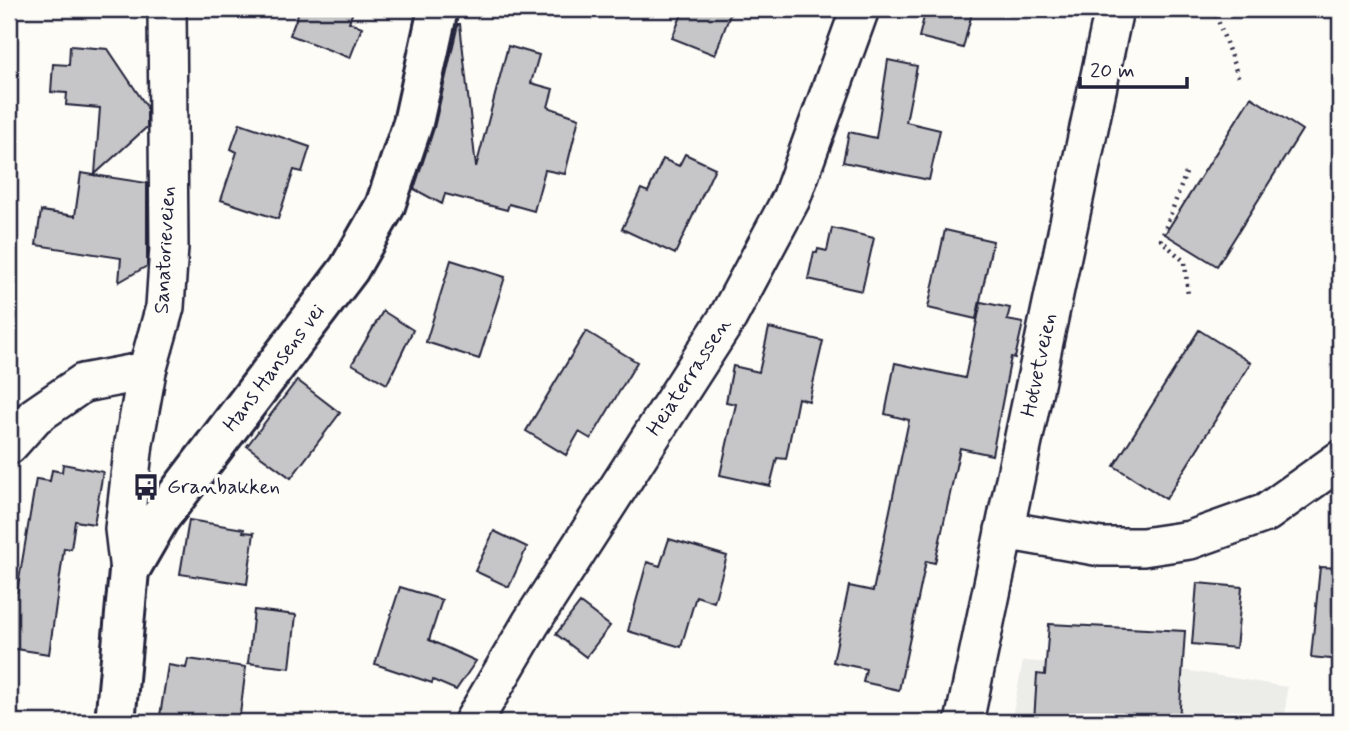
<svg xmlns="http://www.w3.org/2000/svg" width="1349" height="731" viewBox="0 0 1349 731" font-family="Mynerve,sans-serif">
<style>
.built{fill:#ecece9}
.building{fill:#c6c6c8;stroke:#22223b;stroke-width:2}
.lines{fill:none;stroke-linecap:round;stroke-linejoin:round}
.street-casing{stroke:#22223b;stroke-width:42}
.secondary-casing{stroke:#22223b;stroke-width:44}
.path{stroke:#22223b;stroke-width:4.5;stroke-dasharray:2 5;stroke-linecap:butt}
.street{stroke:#fdfcf7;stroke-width:37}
.secondary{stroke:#fdfcf7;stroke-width:38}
.labels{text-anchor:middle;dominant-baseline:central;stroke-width:7;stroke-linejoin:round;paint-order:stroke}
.street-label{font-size:21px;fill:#22223b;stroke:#fdfcf7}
.poi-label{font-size:21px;fill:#22223b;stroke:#fdfcf7;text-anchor:start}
</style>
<rect width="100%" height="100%" fill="#fdfcf7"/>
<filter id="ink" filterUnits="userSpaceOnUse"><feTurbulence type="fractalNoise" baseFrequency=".0143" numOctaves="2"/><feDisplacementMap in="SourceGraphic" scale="14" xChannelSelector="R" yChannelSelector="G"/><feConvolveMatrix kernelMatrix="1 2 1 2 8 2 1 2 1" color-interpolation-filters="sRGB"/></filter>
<g filter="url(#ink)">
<!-- built -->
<path class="built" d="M1023,661L1189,671L1287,687L1285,722H1011Z"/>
<!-- building -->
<path class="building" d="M300,9H354L349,22L362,27L350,58L290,35Z
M684,9H732L715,55L672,38Z
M926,9H973L963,48L919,37Z
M458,24H460L476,167L508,46L539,55L531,83L553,89L548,107L579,118L565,174L545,170L534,211L509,204L507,210L445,194L442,204L414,189L434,128Z
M70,46L108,49L147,107V127L95,174L100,108L66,105L67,93L51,92L53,64L69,65Z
M888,60L917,66L906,122L940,130L929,180L843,162L849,132L876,138Z
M1251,97L1302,130L1217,266L1165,234Z
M240,123L310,147L302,172L294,170L278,219L221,200L237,152L231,149Z
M685,154L715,168L675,254L622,229L641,189L648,192L663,159L679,166Z
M81,173L147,183V266L119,282L121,258L36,245L41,211L75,216Z
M832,228L874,238L862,291L808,279L814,252L817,253L818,249L827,251Z
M945,230L993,241L976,319L928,308Z
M451,260L505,277L479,359L426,342Z
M981,302L1010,308L1007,320L1023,323L1015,358L1011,357L992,455L960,448L935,563L926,561L899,690L863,682L866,669L833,662L849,586L873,591L909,420L885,414L895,363L965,378Z
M383,311L413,330L387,384L352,364Z
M769,328L823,341L809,401L798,398L786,459L777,458L770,486L720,475L736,404L726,402L733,366L759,372Z
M1199,330L1251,363L1166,499L1114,466Z
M586,331L637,362L591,439L579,432L566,455L526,431Z
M297,380L340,413L291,478L247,446Z
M63,464L103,472L94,524L75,521L71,549L64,548L49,654L9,648V591L17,592L36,479L50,481L52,470L62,472Z
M189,520L244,529L243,532L254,533L247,584L180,574Z
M494,531L527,547L509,587L475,571Z
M669,539L727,556L714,602L696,596L681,647L628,631L647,562L660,566Z
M1320,567L1340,568V660L1311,657Z
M1197,583L1242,587L1236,648L1192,644Z
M400,587L442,600L429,640L476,661L456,690L433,680L432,683L375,664Z
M580,603L610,626L586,657L556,634Z
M254,610L296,615L290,668L248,663Z
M1049,624L1185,631L1179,722H1034L1037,674L1045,675Z
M188,659L246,667L239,722H159L168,665L186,668Z"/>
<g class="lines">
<defs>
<path id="street" d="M9,445L35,416L83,383L147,371
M1004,530L1101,547H1143L1190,540L1266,513L1340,460
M129,571L124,529L134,443L147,371L165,307L169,247L167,9
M473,722L531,623L728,317L791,199L860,9
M964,722L1114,9"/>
<path id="secondary" d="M115,722L129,571L159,519L349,269L385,206L413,123L438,9"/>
</defs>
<!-- street casing -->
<use href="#street" class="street-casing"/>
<!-- secondary casing -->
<use href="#secondary" class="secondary-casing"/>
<!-- path -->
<path class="path" d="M1214,9L1239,79
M1186,173L1161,240L1185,262L1188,296"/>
<!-- street -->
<use href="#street" class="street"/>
<!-- secondary -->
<use href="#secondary" class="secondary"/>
</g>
</g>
<!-- icons -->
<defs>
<symbol id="bus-bare" viewBox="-9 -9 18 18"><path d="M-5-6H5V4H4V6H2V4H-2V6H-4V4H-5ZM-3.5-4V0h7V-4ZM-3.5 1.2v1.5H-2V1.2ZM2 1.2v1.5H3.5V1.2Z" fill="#22223b" stroke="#fdfcf7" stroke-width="2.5" paint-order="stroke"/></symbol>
</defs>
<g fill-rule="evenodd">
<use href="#bus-bare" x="127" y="468" width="38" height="38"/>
</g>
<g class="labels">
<!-- street labels -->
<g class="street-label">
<text transform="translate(165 250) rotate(-87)">Sanatorieveien</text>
<text transform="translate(1039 365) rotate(-78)">Hotvetveien</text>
<text transform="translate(274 368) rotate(-53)">Hans Hansens vei</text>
<text transform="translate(689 377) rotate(-57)">Heiaterrassen</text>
</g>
<!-- poi labels -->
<g class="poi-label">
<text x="167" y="487">Granbakken</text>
</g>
</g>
<!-- margin -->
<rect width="1349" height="731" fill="none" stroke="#fdfcf7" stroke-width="35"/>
<rect x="18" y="18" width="1314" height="696" fill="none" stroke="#22223b" stroke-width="2.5" filter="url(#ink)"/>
<!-- scale -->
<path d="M1080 77v10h107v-10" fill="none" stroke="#22223b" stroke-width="3.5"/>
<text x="1090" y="77" font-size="21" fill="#22223b" stroke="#fdfcf7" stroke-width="5" paint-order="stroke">20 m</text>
</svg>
